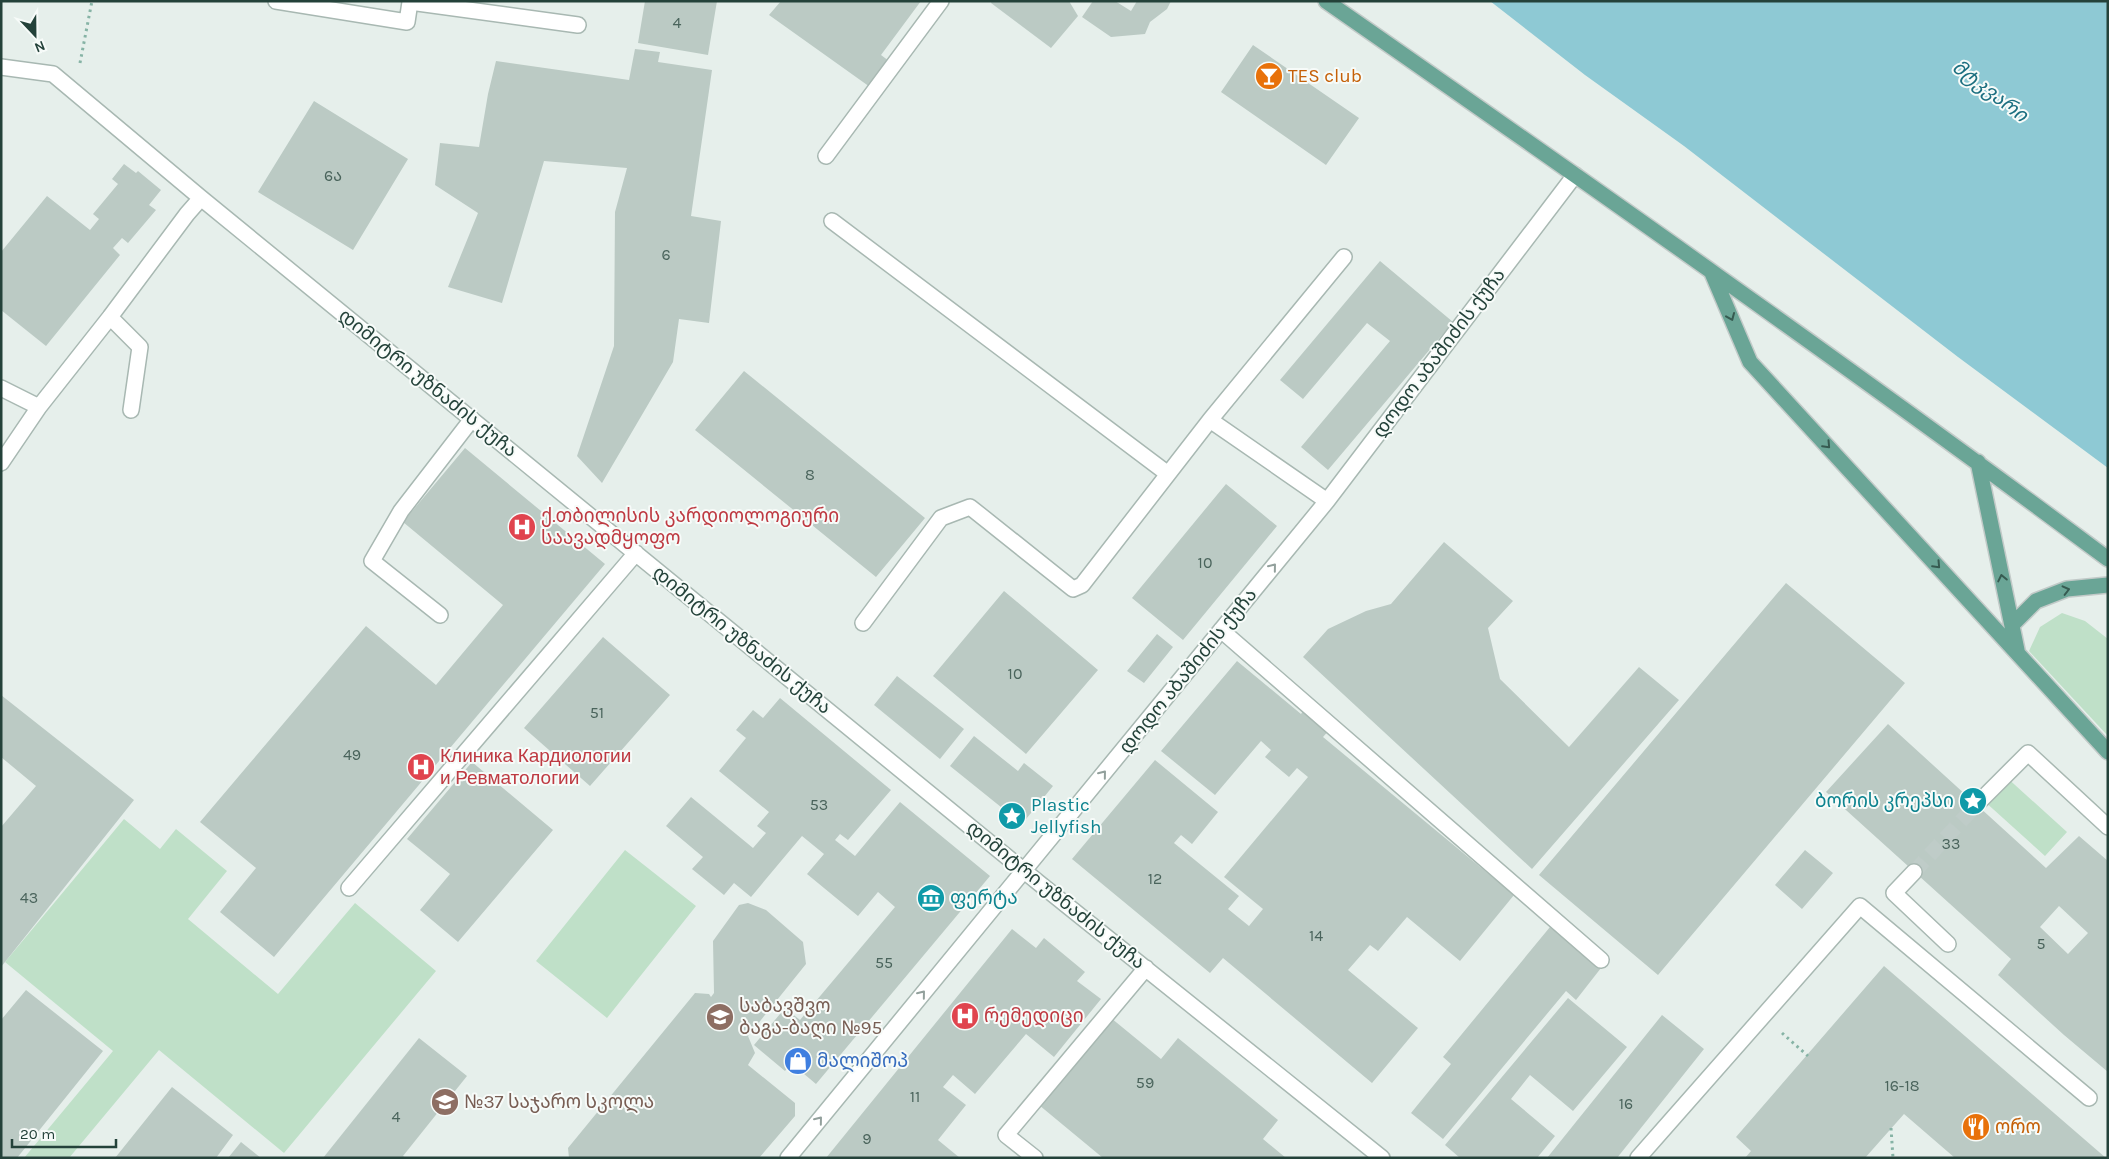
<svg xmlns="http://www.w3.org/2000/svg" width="2109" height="1159" viewBox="0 0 2109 1159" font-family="Karla,'Noto Sans Georgian',sans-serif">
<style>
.green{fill:#bfe0c8}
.water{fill:#8ec9d4}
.building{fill:#bbcac4;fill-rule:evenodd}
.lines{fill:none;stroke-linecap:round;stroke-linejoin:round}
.minor-tunnel{stroke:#bfccc8;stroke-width:15;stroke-dasharray:15 8;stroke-linecap:butt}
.minor-casing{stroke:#a8b8b2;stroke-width:18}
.major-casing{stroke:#c2cac8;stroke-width:18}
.path{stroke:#86b3a5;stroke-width:3;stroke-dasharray:2.5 4;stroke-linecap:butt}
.minor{stroke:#fff;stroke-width:15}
.major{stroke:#6aa596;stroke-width:15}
.oneway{stroke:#365b51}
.oneway2{stroke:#92a09c}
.labels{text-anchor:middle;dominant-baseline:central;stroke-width:4;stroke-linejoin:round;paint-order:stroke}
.number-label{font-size:16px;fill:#4a645c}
.food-label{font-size:19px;fill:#c56008;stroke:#f7fbf9;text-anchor:start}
.street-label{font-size:19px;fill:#24423a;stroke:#f7fbf9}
.health-label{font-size:19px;fill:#be3a42;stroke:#f7fbf9;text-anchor:start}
.culture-label{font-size:19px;fill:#0d838f;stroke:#f7fbf9;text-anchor:start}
.education-label{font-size:19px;fill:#785e54;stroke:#f7fbf9;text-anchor:start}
.shop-label{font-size:19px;fill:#366cbe;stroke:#f7fbf9;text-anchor:start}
.water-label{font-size:20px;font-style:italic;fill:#1c6f80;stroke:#f7fbf9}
</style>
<rect width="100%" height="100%" fill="#e6efeb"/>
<!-- green -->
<path class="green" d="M2062,613L2085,621L2108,639V736L2029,651L2040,627Z
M2004,775L2067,832L2045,856L1983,800Z
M124,819L160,849L176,829L227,871L188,919L278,994L355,903L436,971L284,1153L159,1050L69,1158H24L113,1051L5,962Z
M625,850L696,906L607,1018L536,961Z"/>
<!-- water -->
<path class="water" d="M1490,1H2108V468L1958,357L1684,146L1585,75Z"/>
<!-- building -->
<path class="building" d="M645,1H717L708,55L638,43Z
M781,1H921L881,55L889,61L870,87L769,15Z
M992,1H1069L1078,16L1051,48L991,3Z
M1093,1H1115L1131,11L1137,1H1171L1167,9L1150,22L1145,34L1111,37L1082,17Z
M1253,45L1359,118L1326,165L1221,92Z
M635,49L660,52L658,62L712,70L691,216L721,221L709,323L679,319L673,362L602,483L577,456L614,346L615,212L627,168L544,161L502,303L448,287L478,213L435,185L440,143L479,147L488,94L496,61L629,80Z
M314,101L408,159L353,250L258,192Z
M124,164L136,173L138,171L161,190L149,205L156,210L128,243L122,238L113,248L120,255L46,346L1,310V252L47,196L90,230L99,219L93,214L118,184L112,179Z
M1380,261L1453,322L1328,470L1301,447L1390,341L1367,323L1303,399L1280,380Z
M744,371L925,518L876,577L695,430Z
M465,448L605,564L274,957L220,912L256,868L200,822L366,626L436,685L503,605L403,522Z
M1226,484L1277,526L1183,640L1132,598Z
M1444,542L1513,601L1488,628L1500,679L1569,747L1639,667L1679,700L1532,869L1303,657L1328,629L1366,611L1391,604Z
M1786,583L1905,683L1658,975L1539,875Z
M1004,591L1098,670L1026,754L933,676Z
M1157,634L1173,647L1144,683L1127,671Z
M603,637L670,695L590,786L524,728Z
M1237,661L1301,714L1306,707L1331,728L1323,737L1514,895L1460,961L1407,917L1378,951L1370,945L1348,970L1418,1028L1372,1083L1223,958L1210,973L1072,859L1155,760L1218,812L1192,844L1181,835L1174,843L1239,896L1228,909L1249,926L1263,909L1224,877L1308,777L1297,768L1289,777L1265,757L1271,750L1261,741L1215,795L1161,751Z
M897,676L964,729L940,759L874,705Z
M1,695L134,800L1,967V827L36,786L1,757Z
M780,698L891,790L848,840L840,834L835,840L855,856L900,802L990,876L816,1084L791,1063L785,1071L754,1045L785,1008L800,1020L895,907L878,892L858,916L807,874L824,854L802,836L751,897L734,883L724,895L692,869L703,857L666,826L691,797L753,848L766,833L757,826L769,812L719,771L746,738L736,730L753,710L763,718Z
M1888,724L2046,868L2079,836L2108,861V1072L2064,1035L1998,975L2011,959L1826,792ZM2059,906L2088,933L2068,954L2040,927Z
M974,736L1018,771L1024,763L1053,786L1022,824L950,766Z
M472,762L553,830L458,942L420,910L450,874L407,839Z
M1805,850L1833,873L1802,909L1775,885Z
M748,903L766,910L803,942L806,964L748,1036L755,1053L748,1065L795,1103V1116L759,1158H569L568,1148L695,993L709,994L711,997L714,993L713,941L739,905Z
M1550,927L1601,968L1576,1000L1566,991L1443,1139L1411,1113L1451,1064L1443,1057Z
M1012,929L1036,948L1044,938L1085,972L1077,981L1101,999L1054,1057L1026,1034L975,1094L953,1075L943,1087L966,1105L938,1140L960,1158H826Z
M1884,966L2106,1158H1955L1904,1114L1865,1158H1745L1751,1151L1736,1137Z
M26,990L103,1051L17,1158H1V1020Z
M1568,998L1627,1047L1573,1111L1530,1075L1511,1099L1555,1136L1537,1158H1460L1445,1145Z
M1662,1015L1704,1049L1617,1158H1547Z
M1111,1018L1161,1059L1178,1038L1278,1120L1263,1139L1286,1158H1103L1039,1105Z
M419,1038L467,1076L403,1156L406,1158H323Z
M172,1087L233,1135L216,1158H115Z
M241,1142L261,1158H228Z"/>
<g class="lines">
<!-- minor-tunnel -->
<path class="minor-tunnel" d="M1914,872L1976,805"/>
<defs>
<path id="minor" d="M276,1L407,22L410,2L578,25
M1,67L53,74L201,198L1039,883L1382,1158
M826,156L941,1
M832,221L1168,474
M110,317L140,347L131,410
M1,388L39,407
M1210,420L1327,501
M1,463L39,407L110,317L187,214L201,198
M440,615L372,561L401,511L472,419
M863,623L941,518L970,507L1073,589L1082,585L1210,420L1344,257
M1221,630L1601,960
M1976,805L2028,753L2108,827
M1914,872L1894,893L1948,944
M349,888L636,553
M788,1158L1327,501L1575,175
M1035,1158L1006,1135L1146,968
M1638,1158L1860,906L2089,1098"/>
<path id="major" d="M1326,1C1589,184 1851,368 2108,559
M1712,273L1750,362L2108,752
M1978,462L2017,650
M2012,625L2036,601L2067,589L2108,585"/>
</defs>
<!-- minor casing -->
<use href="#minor" class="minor-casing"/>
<!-- major casing -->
<use href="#major" class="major-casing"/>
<!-- path -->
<path class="path" d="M80,63L92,1
M1782,1033L1808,1056
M1891,1128L1893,1158"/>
<!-- minor -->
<use href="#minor" class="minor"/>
<!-- major -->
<use href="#major" class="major"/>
</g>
<!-- one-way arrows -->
<defs><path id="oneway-chevron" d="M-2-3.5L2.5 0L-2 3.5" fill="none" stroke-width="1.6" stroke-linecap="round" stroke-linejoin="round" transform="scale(1.25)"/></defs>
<g class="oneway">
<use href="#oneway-chevron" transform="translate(1731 317) rotate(67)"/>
<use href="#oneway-chevron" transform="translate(1827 445) rotate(47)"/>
<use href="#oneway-chevron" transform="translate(1937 565) rotate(47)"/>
<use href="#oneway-chevron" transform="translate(2002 578) rotate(-102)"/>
<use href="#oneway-chevron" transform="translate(2066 590) rotate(-14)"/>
</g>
<g class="oneway2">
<use href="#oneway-chevron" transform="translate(1273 567) rotate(-51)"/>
<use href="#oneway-chevron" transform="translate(1103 774) rotate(-51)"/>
<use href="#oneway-chevron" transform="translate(922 994) rotate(-51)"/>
<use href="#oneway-chevron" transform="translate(819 1120) rotate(-51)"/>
</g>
<!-- icons -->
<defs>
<symbol id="bar-disc" viewBox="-11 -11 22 22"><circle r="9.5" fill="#e8710a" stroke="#f7fbf9"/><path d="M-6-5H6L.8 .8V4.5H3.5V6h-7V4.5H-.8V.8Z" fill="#fff"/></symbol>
<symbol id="hospital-disc" viewBox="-11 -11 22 22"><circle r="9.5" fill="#e0444e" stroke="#f7fbf9"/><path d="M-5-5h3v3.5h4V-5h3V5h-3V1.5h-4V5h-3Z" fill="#fff"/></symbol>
<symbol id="sight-disc" viewBox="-11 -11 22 22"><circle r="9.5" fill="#0f9aa8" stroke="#f7fbf9"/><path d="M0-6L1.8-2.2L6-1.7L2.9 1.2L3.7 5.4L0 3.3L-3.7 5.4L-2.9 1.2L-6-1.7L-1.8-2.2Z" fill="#fff"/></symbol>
<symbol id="museum-disc" viewBox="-11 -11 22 22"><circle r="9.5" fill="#0f9aa8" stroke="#f7fbf9"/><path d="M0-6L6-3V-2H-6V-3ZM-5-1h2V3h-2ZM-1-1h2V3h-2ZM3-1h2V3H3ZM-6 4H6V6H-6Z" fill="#fff"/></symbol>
<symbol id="school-disc" viewBox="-11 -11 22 22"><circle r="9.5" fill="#8d6e63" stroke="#f7fbf9"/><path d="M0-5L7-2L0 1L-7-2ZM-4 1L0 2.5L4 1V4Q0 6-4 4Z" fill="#fff"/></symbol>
<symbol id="shop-disc" viewBox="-11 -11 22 22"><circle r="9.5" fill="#3f7fe0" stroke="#f7fbf9"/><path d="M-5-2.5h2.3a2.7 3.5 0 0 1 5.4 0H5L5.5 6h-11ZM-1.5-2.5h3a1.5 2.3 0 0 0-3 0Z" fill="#fff"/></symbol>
<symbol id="restaurant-disc" viewBox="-11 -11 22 22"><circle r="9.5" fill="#e8710a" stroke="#f7fbf9"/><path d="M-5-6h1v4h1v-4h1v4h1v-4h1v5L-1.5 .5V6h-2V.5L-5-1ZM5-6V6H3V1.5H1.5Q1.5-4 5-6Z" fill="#fff"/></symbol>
</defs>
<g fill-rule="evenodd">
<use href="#bar-disc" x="1253" y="60" width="32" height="32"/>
<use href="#hospital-disc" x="506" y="511" width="32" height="32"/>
<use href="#hospital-disc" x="405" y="751" width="32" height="32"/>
<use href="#sight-disc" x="1957" y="785" width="32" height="32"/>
<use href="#sight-disc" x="996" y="800" width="32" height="32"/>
<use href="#museum-disc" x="915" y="882" width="32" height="32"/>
<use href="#hospital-disc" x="949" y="1000" width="32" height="32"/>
<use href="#school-disc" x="704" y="1001" width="32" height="32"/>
<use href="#shop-disc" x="782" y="1045" width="32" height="32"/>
<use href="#school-disc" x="429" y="1086" width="32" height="32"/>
<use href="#restaurant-disc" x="1960" y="1111" width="32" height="32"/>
</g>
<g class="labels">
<!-- number labels -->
<g class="number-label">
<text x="677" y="22">4</text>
<text x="333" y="175">6ა</text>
<text x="666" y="254">6</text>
<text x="810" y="474">8</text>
<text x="1205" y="562">10</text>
<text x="1015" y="673">10</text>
<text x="597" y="712">51</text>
<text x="352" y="754">49</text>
<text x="819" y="804">53</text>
<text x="1951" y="843">33</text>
<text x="1155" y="878">12</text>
<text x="29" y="897">43</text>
<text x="1316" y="935">14</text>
<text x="2041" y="943">5</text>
<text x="884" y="962">55</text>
<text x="1145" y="1082">59</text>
<text x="1902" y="1085">16-18</text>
<text x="915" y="1096">11</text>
<text x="1626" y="1103">16</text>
<text x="396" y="1116">4</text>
<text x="867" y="1138">9</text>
</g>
<!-- food labels -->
<g class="food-label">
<text x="1288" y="76">TES club</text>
<text x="1995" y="1127">ორო</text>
</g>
<!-- street labels -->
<g class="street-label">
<text transform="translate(1439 353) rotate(-53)">დოდო აბაშიძის ქუჩა</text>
<text transform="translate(428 383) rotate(39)">დიმიტრი უზნაძის ქუჩა</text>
<text transform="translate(742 640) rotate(39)">დიმიტრი უზნაძის ქუჩა</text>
<text transform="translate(1188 671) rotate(-51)">დოდო აბაშიძის ქუჩა</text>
<text transform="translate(1056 895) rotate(39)">დიმიტრი უზნაძის ქუჩა</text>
</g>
<!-- health labels -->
<g class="health-label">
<text x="541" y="516">ქ.თბილისის კარდიოლოგიური<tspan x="541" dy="22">საავადმყოფო</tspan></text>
<text x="440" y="756">Клиника Кардиологии<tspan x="440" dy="22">и Ревматологии</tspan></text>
<text x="984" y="1016">რემედიცი</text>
</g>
<!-- culture labels -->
<g class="culture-label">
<text x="1954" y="801" text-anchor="end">ბორის კრეპსი</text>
<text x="1031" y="805">Plastic<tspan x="1031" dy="22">Jellyfish</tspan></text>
<text x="950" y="898">ფერტა</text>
</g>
<!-- education labels -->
<g class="education-label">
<text x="739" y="1006">საბავშვო<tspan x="739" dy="22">ბაგა-ბაღი №95</tspan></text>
<text x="464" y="1102">№37 საჯარო სკოლა</text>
</g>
<!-- shop labels -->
<g class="shop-label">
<text x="817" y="1061">მალიშოპ</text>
</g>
<!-- water labels -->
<g class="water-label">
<text transform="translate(1990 91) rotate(37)">მტკვარი</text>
</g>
</g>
<!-- border -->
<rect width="2109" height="1159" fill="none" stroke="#24423a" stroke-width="5"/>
<!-- north arrow -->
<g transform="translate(35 35) rotate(158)" stroke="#f7fbf9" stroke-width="4" paint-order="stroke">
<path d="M0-4L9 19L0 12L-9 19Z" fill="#24423a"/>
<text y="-8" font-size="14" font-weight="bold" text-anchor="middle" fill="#24423a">N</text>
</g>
<!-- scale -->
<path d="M12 1139v8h104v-8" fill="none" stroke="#24423a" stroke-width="2.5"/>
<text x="20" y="1139" font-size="15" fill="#24423a" stroke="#f7fbf9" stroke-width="4" paint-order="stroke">20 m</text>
</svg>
